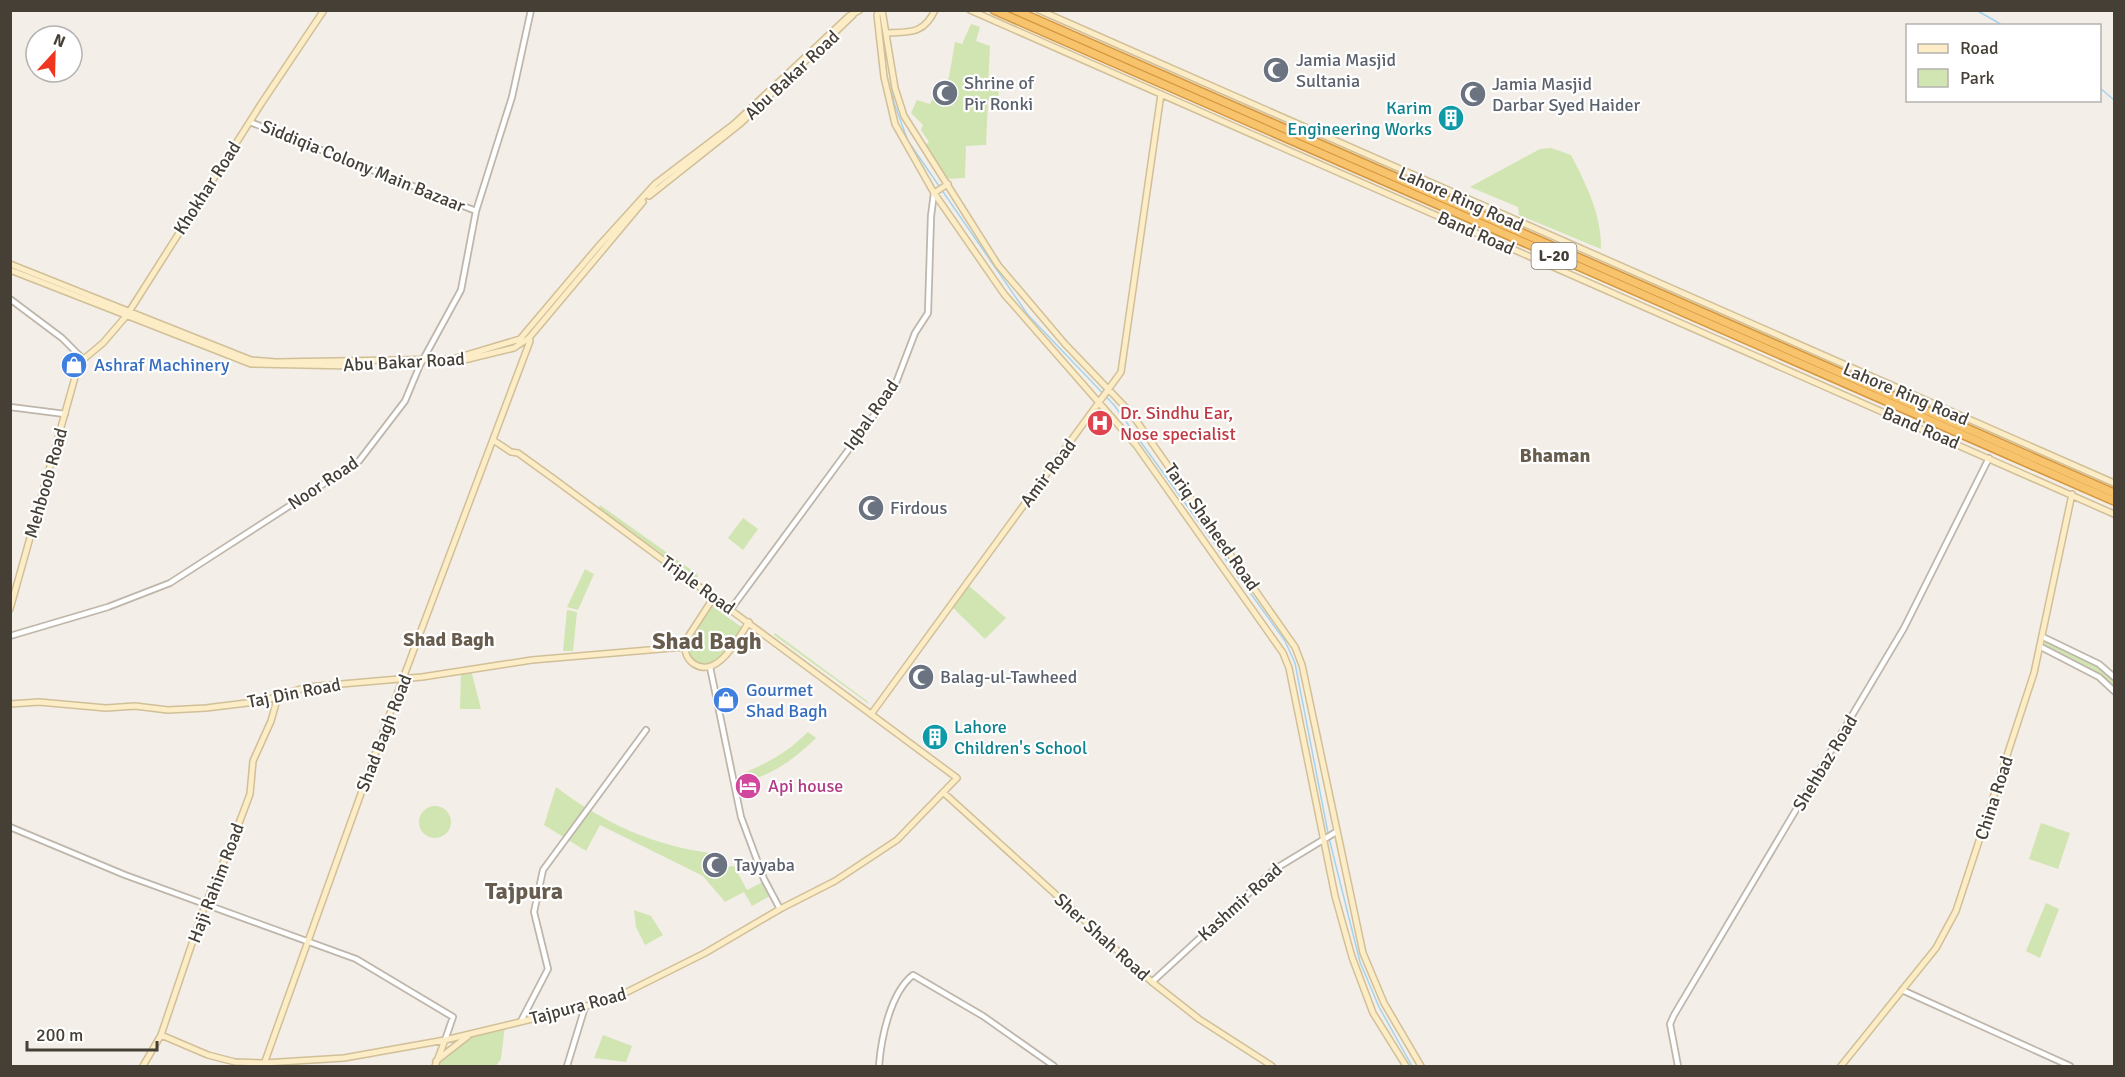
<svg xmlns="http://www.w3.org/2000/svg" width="2125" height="1077" viewBox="0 0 2125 1077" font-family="Signika,sans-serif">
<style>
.green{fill:#d0e5b1}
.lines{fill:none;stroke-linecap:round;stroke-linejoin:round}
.stream{stroke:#a5d3ed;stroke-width:1.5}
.tertiary-casing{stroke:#beb6aa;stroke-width:8}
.secondary-casing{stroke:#d1bf98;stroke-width:8}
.motorway-casing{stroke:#d6973d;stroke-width:10}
.tertiary{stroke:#fff;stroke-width:4.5}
.secondary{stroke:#fcedc7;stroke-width:5}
.motorway{stroke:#f7c36d;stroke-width:7}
.labels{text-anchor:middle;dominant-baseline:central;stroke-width:4.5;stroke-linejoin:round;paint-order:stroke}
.shield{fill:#fff;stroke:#7d7972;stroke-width:1.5}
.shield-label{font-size:16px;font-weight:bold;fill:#453f36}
.worship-label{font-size:18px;fill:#5b616d;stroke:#fff;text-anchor:start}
.street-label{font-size:18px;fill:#453f36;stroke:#fff}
.culture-label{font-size:18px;fill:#0d838f;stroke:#fff;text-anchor:end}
.shop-label{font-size:18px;fill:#366cbe;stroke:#fff;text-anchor:start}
.health-label{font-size:18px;fill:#be3a42;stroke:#fff;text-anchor:start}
.hotel-label{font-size:18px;fill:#b23c85;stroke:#fff;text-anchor:start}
.neighbourhood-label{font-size:20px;font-weight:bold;fill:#685c4e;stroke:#fff}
.district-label{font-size:24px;font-weight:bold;fill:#685c4e;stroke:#fff}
</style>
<rect width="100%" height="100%" fill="#f3eee7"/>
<!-- green -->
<path class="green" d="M971,24L980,27L976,41L990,46L988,87L999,88L998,101L990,98L988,101L986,145L966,146L965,178L944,179L923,147L929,142L921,130L923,125L911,113L917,100L930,104L937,89L944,87L949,77L955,42L962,44Z
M1551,148L1571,155C1586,184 1602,216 1601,249L1519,215L1518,207L1470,187L1540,149Z
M600,505L697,574L698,577L695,578L599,508Z
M743,518L758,529L743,550L728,538Z
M585,569L594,574L578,610L567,607Z
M968,585L1006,618L985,639L952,607Z
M712,606L743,628C731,644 713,679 690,657L686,642Z
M567,610L577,612L573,651H563Z
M775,633L867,701L869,704L774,635Z
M2046,640L2102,668L2114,680V689L2104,679L2043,647Z
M471,670L481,709H460L461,671Z
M808,732L816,738C791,762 774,773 741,784L739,775C766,764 787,753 808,732Z
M556,787C602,822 655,847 713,853L705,864L718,875L725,867L734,866L747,890L763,882L770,896L752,906L744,892L725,902L703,876L600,825L586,851L544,825Z
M419 822a16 16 0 1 1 32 0a16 16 0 1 1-32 0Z
M2041,823L2070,833L2058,869L2029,859Z
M2046,903L2059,909L2040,958L2026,951Z
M634,910L651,916L663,935L645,945L636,927Z
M505,1025L501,1059L496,1066H435L437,1062L478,1032Z
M603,1035L632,1046L626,1062L594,1058Z"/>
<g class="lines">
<!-- stream -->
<path class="stream" d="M1976,10L2004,26
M883,29L894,103L908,141L1028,315L1114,405L1285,641L1295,663L1328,833
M2100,88L2114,100
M1329,838L1360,962L1379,1007L1412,1066"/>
<defs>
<path id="tertiary" d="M250,122L476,211
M10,299L62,338L83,359
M10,407L65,414
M731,609L894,388L915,333L928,313L931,216L934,193
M10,636L108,607L170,583L359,461L405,401L420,365L461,290L476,211L512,97L531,10
M2043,637L2099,664L2114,677
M2041,647L2099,677L2114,691
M710,667L741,817L764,879L780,909
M10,827L125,875L356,959L453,1017L445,1040
M1152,982L1275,869L1336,832
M1902,990L2070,1066
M521,1021L548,969L534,912L543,870L646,730
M567,1066L585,1007
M879,1066C881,1039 890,993 913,975L983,1016L1054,1066
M1678,1066L1670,1024L1674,1015L1904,628L1989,458"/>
<path id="secondary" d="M879,10L877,15L884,77L895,124L934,193L1004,294L1136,445L1283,653L1289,668L1335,896L1352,957L1373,1013L1406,1066
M882,10L895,88L904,116L998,265L1065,344L1131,413L1295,647L1302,665L1363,953L1384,1003L1421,1066
M970,10L2114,514
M1039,10L2114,483
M887,33C910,32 924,34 935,10
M934,193L948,184
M649,196L741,123L853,15
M10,264L251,360L276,362L453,359L520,339L597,248L655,184L734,124L849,16L860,10
M10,270L251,364L354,366
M456,362L514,348L529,338L643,202
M714,597L684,643C685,651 686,659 694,664C718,679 738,638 749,622
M10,609L79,363L103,343L127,315L261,104L324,10
M10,704L39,702L106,708L135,706L168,710L206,708L263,701L307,687L422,677L532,660L684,647
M872,713L1121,372L1161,94
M944,793L1152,982L1199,1019L1272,1066
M161,1035L208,1055L235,1062L264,1063L344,1058L445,1040L611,1000L705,953L780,909L835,881L897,840L957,778L554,479L518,453L511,452L493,440
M436,1061L468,1036
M264,1064L387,721L530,341L529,338
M143,1066L161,1035L205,905L232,842L250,794L253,761L271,721L278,696
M435,1066L445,1040
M1841,1066L1936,948L1956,911L2034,673L2072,494"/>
<path id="motorway" d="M994,10L2114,501
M1015,10L2114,493"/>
</defs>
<!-- tertiary casing -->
<use href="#tertiary" class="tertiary-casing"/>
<!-- secondary casing -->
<use href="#secondary" class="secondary-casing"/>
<!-- motorway casing -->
<use href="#motorway" class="motorway-casing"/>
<!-- tertiary -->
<use href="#tertiary" class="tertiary"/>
<!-- secondary -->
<use href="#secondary" class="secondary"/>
<!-- motorway -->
<use href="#motorway" class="motorway"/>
</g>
<!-- icons -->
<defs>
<symbol id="mosque-disc" viewBox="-11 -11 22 22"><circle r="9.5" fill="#6b7280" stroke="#fff"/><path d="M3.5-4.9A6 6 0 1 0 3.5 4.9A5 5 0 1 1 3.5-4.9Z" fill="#fff"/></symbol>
<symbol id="building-disc" viewBox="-11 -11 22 22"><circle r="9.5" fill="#0f9aa8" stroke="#fff"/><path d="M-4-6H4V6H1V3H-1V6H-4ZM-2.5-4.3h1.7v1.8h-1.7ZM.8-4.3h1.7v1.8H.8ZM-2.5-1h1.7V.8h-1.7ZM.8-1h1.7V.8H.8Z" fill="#fff"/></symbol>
<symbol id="shop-disc" viewBox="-11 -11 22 22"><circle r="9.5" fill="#3f7fe0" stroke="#fff"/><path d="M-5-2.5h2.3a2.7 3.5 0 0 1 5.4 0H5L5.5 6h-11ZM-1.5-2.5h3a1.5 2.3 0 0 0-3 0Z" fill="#fff"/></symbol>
<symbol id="hospital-disc" viewBox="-11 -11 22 22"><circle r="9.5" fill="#e0444e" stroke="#fff"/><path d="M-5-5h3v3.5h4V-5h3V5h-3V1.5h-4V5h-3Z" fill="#fff"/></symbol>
<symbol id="hotel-disc" viewBox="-11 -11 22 22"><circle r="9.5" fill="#d1479c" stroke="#fff"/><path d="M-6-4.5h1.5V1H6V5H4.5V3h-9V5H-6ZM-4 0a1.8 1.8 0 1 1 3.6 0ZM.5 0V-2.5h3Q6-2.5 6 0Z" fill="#fff"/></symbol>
</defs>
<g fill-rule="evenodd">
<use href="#mosque-disc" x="1261" y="55" width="30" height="30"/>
<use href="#mosque-disc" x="930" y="78" width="30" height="30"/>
<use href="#mosque-disc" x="1458" y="79" width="30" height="30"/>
<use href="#building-disc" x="1436" y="103" width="30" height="30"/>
<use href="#shop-disc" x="59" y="350" width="30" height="30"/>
<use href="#hospital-disc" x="1085" y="408" width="30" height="30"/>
<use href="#mosque-disc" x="856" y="493" width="30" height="30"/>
<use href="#mosque-disc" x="906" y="662" width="30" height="30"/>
<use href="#shop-disc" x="711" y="685" width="30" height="30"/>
<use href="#building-disc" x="920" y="722" width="30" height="30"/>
<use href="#hotel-disc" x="733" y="771" width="30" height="30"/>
<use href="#mosque-disc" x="700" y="850" width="30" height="30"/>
</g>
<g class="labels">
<!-- shield labels -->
<rect class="shield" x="1531.5" y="243" width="45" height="26" rx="4.5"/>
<g class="shield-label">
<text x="1554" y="256">L-20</text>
</g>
<!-- worship labels -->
<g class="worship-label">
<text x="1296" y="60">Jamia Masjid<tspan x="1296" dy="21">Sultania</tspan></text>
<text x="964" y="83">Shrine of<tspan x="964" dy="21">Pir Ronki</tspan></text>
<text x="1492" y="84">Jamia Masjid<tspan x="1492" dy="21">Darbar Syed Haider</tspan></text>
<text x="890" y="508">Firdous</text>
<text x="940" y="677">Balag-ul-Tawheed</text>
<text x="734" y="865">Tayyaba</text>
</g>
<!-- street labels -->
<g class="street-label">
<text transform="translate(792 75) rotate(-43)">Abu Bakar Road</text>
<text transform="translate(363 166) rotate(22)">Siddiqia Colony Main Bazaar</text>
<text transform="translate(207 188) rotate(-57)">Khokhar Road</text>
<text transform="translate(1461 199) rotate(24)">Lahore Ring Road</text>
<text transform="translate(1476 233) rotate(24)">Band Road</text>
<text transform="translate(404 362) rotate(-3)">Abu Bakar Road</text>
<text transform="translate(1906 394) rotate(23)">Lahore Ring Road</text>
<text transform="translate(871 415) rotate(-55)">Iqbal Road</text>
<text transform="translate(1921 428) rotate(23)">Band Road</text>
<text transform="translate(1048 473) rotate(-53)">Amir Road</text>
<text transform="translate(46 483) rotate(-74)">Mehboob Road</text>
<text transform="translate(323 483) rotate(-34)">Noor Road</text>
<text transform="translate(1212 527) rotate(55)">Tariq Shaheed Road</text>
<text transform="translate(698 585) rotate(36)">Triple Road</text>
<text transform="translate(294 693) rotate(-11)">Taj Din Road</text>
<text transform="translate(384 733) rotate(-69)">Shad Bagh Road</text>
<text transform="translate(1825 763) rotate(-59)">Shehbaz Road</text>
<text transform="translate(1994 798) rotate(-72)">China Road</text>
<text transform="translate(216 883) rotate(-69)">Haji Rahim Road</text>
<text transform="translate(1240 902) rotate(-42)">Kashmir Road</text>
<text transform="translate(1102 937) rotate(42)">Sher Shah Road</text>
<text transform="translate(578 1006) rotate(-15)">Tajpura Road</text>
</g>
<!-- culture labels -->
<g class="culture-label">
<text x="1432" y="108">Karim<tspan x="1432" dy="21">Engineering Works</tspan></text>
<text x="954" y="727" text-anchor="start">Lahore<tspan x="954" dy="21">Children's School</tspan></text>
</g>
<!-- shop labels -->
<g class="shop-label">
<text x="94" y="365">Ashraf Machinery</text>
<text x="746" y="690">Gourmet<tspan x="746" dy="21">Shad Bagh</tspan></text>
</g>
<!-- health labels -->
<g class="health-label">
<text x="1120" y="413">Dr. Sindhu Ear,<tspan x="1120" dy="21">Nose specialist</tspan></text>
</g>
<!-- hotel labels -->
<g class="hotel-label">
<text x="768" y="786">Api house</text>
</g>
<!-- neighbourhood labels -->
<g class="neighbourhood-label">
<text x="1555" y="455">Bhaman</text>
<text x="449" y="639">Shad Bagh</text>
</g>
<!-- district labels -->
<g class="district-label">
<text x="707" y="641">Shad Bagh</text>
<text x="524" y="891">Tajpura</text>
</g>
</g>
<!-- border -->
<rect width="2125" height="1077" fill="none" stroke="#453f36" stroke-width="24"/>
<!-- legend -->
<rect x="1906" y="24" width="195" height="78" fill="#ffffff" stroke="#b5b2af" stroke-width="1.5"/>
<rect x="1918" y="44" width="30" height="9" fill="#fcedc7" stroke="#b5b2af" stroke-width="1.5"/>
<text x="1960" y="54" font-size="18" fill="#453f36">Road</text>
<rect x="1918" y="69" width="30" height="18" fill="#d0e5b1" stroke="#b5b2af" stroke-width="1.5"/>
<text x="1960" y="84" font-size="18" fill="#453f36">Park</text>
<!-- north arrow -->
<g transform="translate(54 54) rotate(22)"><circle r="28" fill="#ffffff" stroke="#b5b2af" stroke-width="1.5"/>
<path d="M0-4.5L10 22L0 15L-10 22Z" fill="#f13620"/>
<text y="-9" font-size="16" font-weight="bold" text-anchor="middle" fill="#453f36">N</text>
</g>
<!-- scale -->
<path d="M27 1041v9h130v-9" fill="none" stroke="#453f36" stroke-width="3"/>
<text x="36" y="1041" font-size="18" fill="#453f36" stroke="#ffffff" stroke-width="4.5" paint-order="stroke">200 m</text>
</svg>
